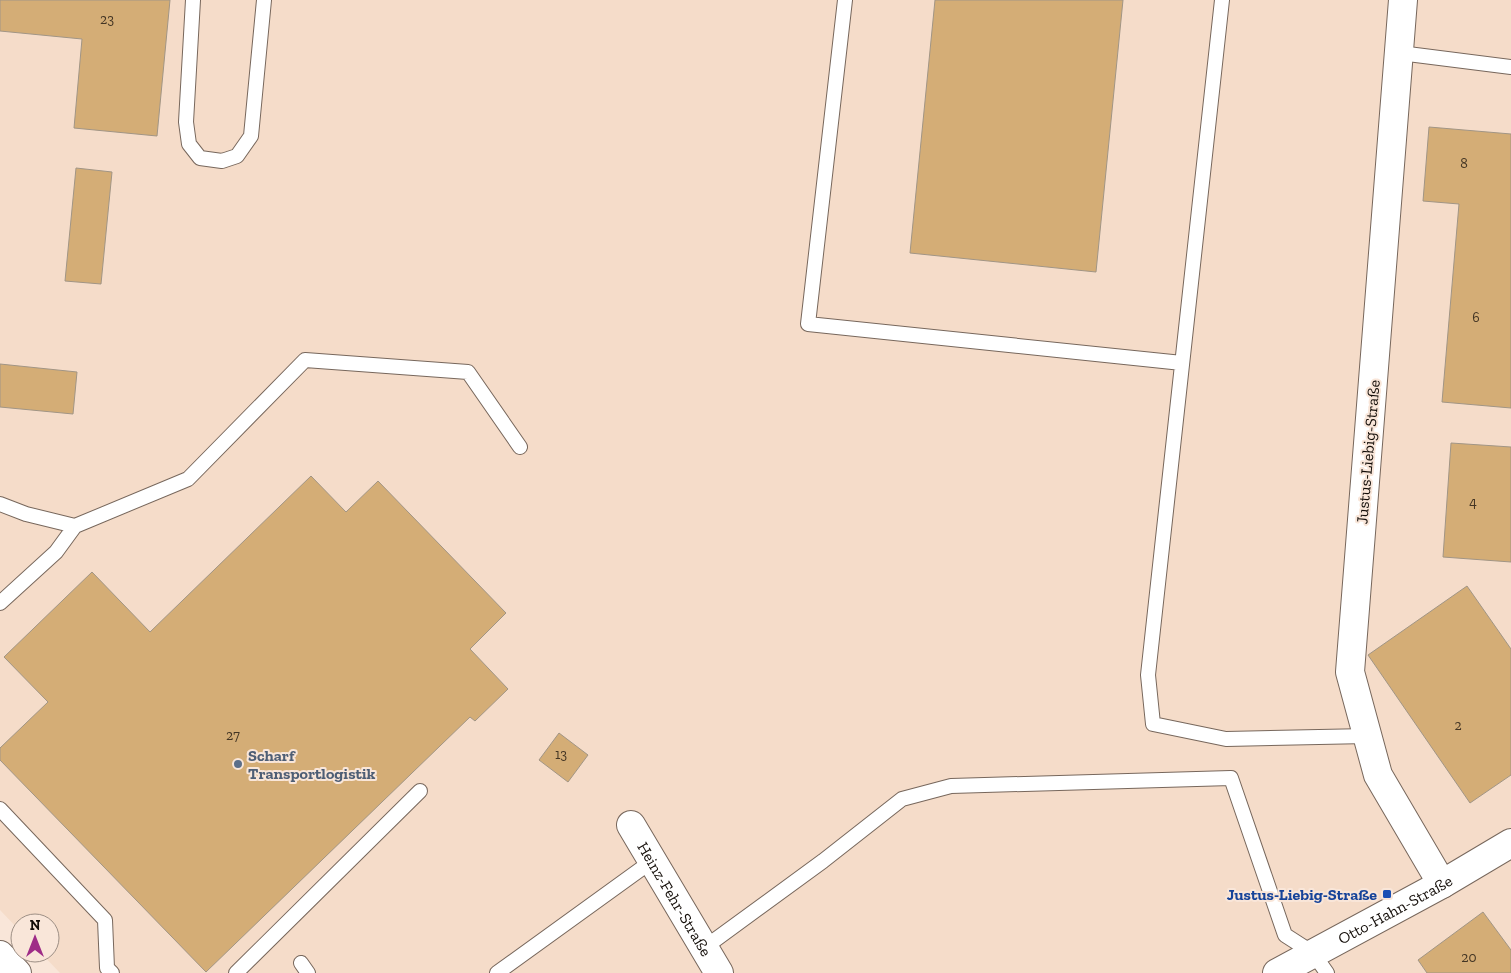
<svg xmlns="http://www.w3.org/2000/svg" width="1511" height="973" viewBox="0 0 1511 973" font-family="'Zilla Slab',serif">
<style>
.built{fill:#f5dcc9}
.building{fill:#d4ad76;stroke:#a19585}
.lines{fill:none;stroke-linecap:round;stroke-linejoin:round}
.lane-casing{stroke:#77675c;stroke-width:16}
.street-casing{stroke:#77675c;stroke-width:30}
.secondary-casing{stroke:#77675c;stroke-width:30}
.lane{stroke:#fff;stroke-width:14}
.street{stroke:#fff;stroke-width:28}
.secondary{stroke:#fff;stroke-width:28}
.service-dot{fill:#5c6f8a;stroke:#f9e6d9;stroke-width:2}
.transit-dot{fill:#1a4fb4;stroke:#f9e6d9;stroke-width:2}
.labels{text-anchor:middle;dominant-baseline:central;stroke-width:4;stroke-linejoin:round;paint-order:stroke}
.number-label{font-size:14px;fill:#433524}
.street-label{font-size:16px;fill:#130d08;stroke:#f9e6d9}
.service-label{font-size:16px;font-weight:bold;fill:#4e5e75;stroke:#f9e6d9;text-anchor:start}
.transit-label{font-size:16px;font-weight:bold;fill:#164399;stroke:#f9e6d9;text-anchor:end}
</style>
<rect width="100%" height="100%" fill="#f9e6d9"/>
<!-- built -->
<path class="built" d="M0,0H1511V973H60L41,953H50V923H20V931L0,910Z"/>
<!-- building -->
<path class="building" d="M0,0H170L157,136L74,128L82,39L0,31Z
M935,0H1123L1096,272L910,253Z
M1429,127L1511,134V408L1442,402L1459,204L1423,201Z
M76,168L112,172L101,284L65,281Z
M0,364L77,372L73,414L0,407Z
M1451,443L1511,447V562L1443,557Z
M311,476L346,512L378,481L506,613L470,649L508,689L475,721L470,717L206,972L0,760V748L48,702L4,657L92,572L150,632Z
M1467,586L1511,649V775L1470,803L1368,655Z
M559,733L588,755L568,782L539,760Z
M1483,912L1511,950V973H1427L1418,960Z"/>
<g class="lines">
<defs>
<path id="lane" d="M193,0L186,122L189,144L200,158L222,161L237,156L251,136L264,0
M845,0L808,324L1182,363
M1222,0L1148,675L1153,724L1226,739L1368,736
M1400,53L1511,67
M0,504L26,514L75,526L56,552L0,603
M75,526L188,479L305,360L468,372L520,447
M0,809L105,920L107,968L112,973
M704,948L823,861L902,799L951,786L1231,778L1285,935L1313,953L1327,973
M301,963L308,973
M236,973L420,791
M497,973L652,861"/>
<g id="street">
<path d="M1403,0L1350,672L1378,775L1442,884"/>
<path id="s1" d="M631,825L719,973"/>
<path id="s2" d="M1277,973L1442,884L1511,843"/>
</g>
<path id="secondary" d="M0,955L17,973"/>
</defs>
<!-- lane casing -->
<use href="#lane" class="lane-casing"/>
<!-- street casing -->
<use href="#street" class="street-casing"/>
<!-- secondary casing -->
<use href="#secondary" class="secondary-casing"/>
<!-- lane -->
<use href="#lane" class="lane"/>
<!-- street -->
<use href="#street" class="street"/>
<!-- secondary -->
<use href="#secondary" class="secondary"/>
</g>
<!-- markers -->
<circle class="service-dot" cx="238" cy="764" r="5"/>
<rect class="transit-dot" x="1382" y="889" width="10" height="10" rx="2.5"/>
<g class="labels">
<!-- number labels -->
<g class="number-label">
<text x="107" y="19">23</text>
<text x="1464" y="163">8</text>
<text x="1476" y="317">6</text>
<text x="1473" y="502">4</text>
<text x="1458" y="725">2</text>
<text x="233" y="735">27</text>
<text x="561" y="754">13</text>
<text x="1469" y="957">20</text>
</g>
<!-- street labels -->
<g class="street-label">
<text transform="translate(1368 452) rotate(-85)">Justus-Liebig-Straße</text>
<text stroke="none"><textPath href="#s1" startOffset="86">Heinz-Fehr-Straße</textPath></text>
<text stroke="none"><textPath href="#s2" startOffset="134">Otto-Hahn-Straße</textPath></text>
</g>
<!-- service labels -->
<g class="service-label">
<text x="248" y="755">Scharf<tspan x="248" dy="18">Transportlogistik</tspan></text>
</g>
<!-- transit labels -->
<g class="transit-label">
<text x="1377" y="894">Justus-Liebig-Straße</text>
</g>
</g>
<!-- north arrow -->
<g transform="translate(35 938)"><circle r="24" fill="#f9e6d9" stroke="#9d8f85"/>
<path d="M0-4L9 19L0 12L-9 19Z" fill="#9f2c87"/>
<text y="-8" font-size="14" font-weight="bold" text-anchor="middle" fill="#130d08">N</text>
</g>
</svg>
